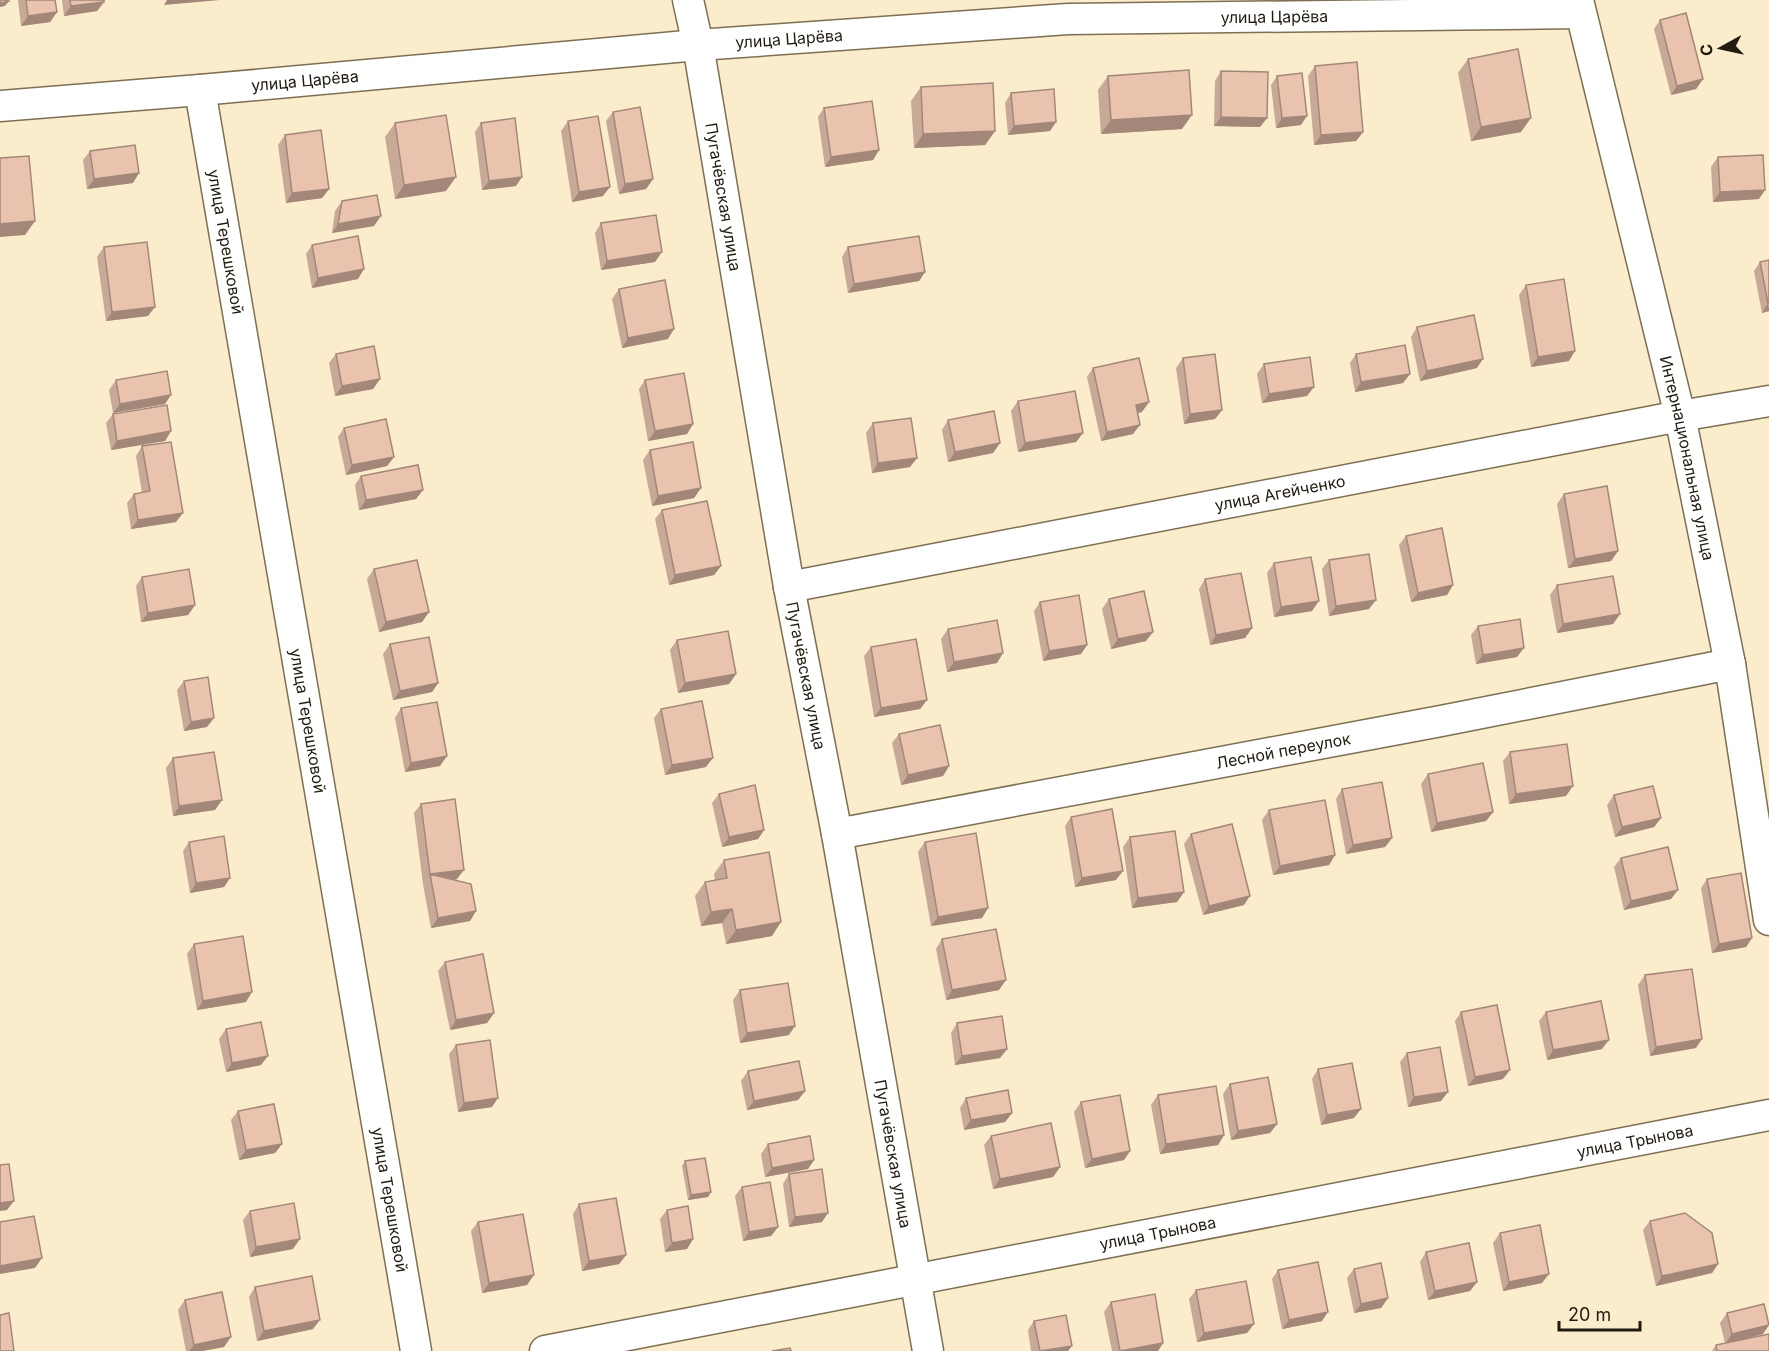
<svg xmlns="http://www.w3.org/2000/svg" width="1769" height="1351" viewBox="0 0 1769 1351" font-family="Inter,sans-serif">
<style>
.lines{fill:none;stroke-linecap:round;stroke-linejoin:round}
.minor-casing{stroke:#7d6f52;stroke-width:33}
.minor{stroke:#fff;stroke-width:30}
.wall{fill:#c8a896}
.shaded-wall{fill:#a3887a}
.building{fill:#e9c3ae;stroke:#a3887a;stroke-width:1.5}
.labels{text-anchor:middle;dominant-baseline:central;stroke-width:4.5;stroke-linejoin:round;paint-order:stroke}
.street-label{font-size:16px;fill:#221c10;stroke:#fbeccb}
</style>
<rect width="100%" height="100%" fill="#fbeccb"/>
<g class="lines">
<defs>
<g id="minor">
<path id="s1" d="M688,0L698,45L789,587L837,834L928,1351"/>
<path id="s2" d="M1578,0L1680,416L1730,664L1769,920"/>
<path id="s3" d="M200,90L416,1351"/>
<path id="s4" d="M0,106L200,90L698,45L1068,19L1580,13"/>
<path id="s5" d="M789,587L1680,416L1769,401"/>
<path id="s6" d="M837,834L1441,721L1730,664"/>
<path id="s7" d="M545,1351L1769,1115"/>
</g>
</defs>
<!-- minor casing -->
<use href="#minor" class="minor-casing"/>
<!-- minor -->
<use href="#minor" class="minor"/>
</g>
<!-- wall -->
<path class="wall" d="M18,0H55L57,12L50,22L21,26Z
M62,0H104V2L97,11L64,16Z
M1660,20L1703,79L1696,89L1671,95L1654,29Z
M1468,59L1521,132L1471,141L1458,73Z
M1315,66L1363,132L1356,141L1314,145L1308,76Z
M1221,71L1267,118L1260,127L1214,126L1215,81Z
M1108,76L1182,129L1101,134L1098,90Z
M1277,76L1301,125L1276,128L1271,85Z
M921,87L995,131L985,145L914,148L911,101Z
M1011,93L1056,122L1050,131L1008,135L1005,103Z
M824,108L879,150L873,160L825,167L818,117Z
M613,112L653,179L646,189L619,194L606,121Z
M568,121L603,196L572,202L561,131Z
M395,123L446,191L395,199L385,137Z
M481,123L516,186L482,190L475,132Z
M285,135L329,189L322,198L286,203L278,145Z
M90,151L133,183L87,189L83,160Z
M1718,157L1759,199L1713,202L1711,167Z
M342,201L374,226L332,233L335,211Z
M601,223L655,262L601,270L595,233Z
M312,245L358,279L312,288L306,254Z
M104,247L148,316L106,321L97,257Z
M848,247L925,272L919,281L848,293L842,257Z
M1769,260V311L1762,313L1754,271L1760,262Z
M1526,285L1569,361L1531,367L1519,295Z
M619,289L668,339L622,348L612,299Z
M1417,327L1477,368L1420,381L1411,337Z
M336,354L380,379L373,389L335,396L329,363Z
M1356,354L1410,374L1403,383L1355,392L1350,363Z
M1183,358L1222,410L1215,419L1184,424L1176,368Z
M1264,364L1307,396L1262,403L1257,374Z
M1093,368L1142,412L1137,413L1133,434L1101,441L1087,377Z
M116,380L165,404L113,413L109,390Z
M645,380L693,424L687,434L648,441L639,389Z
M1018,401L1083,433L1076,442L1018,452L1011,411Z
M113,414L171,431L165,441L111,450L106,423Z
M948,420L1000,443L993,453L948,462L942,430Z
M873,423L917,458L910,467L872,473L866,433Z
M344,428L394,457L387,466L346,475L338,437Z
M142,446L176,522L131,529L127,503L134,494L142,493L136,456Z
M650,450L701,488L694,498L652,506L643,460Z
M361,476L423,490L416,499L359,510L355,485Z
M1564,494L1618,551L1611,561L1568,568L1557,504Z
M662,510L721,566L714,575L669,585L655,519Z
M1406,536L1453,585L1447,595L1411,602L1399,545Z
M1329,560L1369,609L1329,616L1322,569Z
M1274,563L1312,611L1274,617L1267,573Z
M374,569L429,612L422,622L379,632L367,579Z
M142,577L195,605L188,615L141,622L136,586Z
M1205,579L1252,628L1245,638L1210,645L1199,589Z
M1557,585L1620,614L1613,624L1557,633L1550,595Z
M1109,599L1146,641L1111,649L1102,609Z
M1040,602L1087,645L1081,654L1043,661L1034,611Z
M1478,626L1517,657L1476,664L1471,635Z
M948,629L997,663L947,672L941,639Z
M677,640L736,674L729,684L678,693L670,650Z
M390,644L438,683L432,692L393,700L383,654Z
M871,647L927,700L920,709L874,717L864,656Z
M184,681L207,727L184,731L177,690Z
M401,708L440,766L405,772L395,718Z
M661,709L706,767L665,775L654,718Z
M899,734L949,766L943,776L901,785L892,743Z
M1510,752L1566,796L1509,804L1503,761Z
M173,758L222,800L215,810L173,816L166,768Z
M1428,774L1493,812L1486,821L1431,832L1421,784Z
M1342,789L1392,838L1385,847L1346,854L1336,799Z
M719,794L764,830L758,839L722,847L712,803Z
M1614,795L1661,818L1654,827L1615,837L1607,805Z
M421,804L457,879L454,880L476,911L470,921L431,928L423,884L414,813Z
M1269,810L1335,855L1329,865L1273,875L1262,820Z
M1071,817L1116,880L1075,887L1065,826Z
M1191,834L1244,905L1203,915L1184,844Z
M1130,837L1184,892L1177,902L1132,908L1123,847Z
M189,842L230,878L224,887L190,893L183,851Z
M925,842L988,908L982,918L931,926L918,852Z
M1621,858L1671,899L1624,910L1614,867Z
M724,860L772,936L726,944L722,923L701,926L695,896L705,882L715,880L714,874Z
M1707,879L1752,938L1746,947L1712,953L1701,888Z
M942,939L999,990L946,1000L936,949Z
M194,944L246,1002L197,1010L187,954Z
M445,962L494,1013L487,1023L450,1030L438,971Z
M1645,975L1696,1048L1650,1056L1638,985Z
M740,990L789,1035L740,1043L733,1000Z
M1461,1012L1503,1079L1468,1086L1455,1021Z
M1546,1012L1602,1049L1547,1060L1539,1021Z
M957,1023L1007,1049L1000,1058L955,1065L951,1033Z
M226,1029L261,1065L226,1072L219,1039Z
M456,1045L492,1107L458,1112L449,1054Z
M1407,1053L1441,1101L1408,1107L1400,1062Z
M1318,1069L1354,1118L1321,1125L1312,1079Z
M748,1071L805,1091L798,1100L747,1110L741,1081Z
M1230,1084L1277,1124L1270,1133L1231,1140L1223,1094Z
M1158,1095L1224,1135L1218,1145L1160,1154L1151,1105Z
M966,1098L1012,1113L1005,1122L964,1130L960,1108Z
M1081,1102L1130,1151L1124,1160L1085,1168L1074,1112Z
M238,1111L282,1144L275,1153L239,1160L231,1120Z
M991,1136L1060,1167L1053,1177L993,1189L984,1145Z
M768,1144L814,1160L808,1169L765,1177L761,1154Z
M685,1161L711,1192L708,1197L688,1200L682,1166Z
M789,1174L822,1222L789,1227L783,1184Z
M742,1187L778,1227L771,1236L743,1241L735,1196Z
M579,1204L626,1255L619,1264L582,1271L573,1214Z
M667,1210L693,1239L687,1249L665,1252L660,1219Z
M250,1211L293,1249L250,1257L243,1220Z
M1650,1221L1718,1264L1712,1273L1656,1286L1643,1230Z
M478,1222L527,1285L482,1293L471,1231Z
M1500,1233L1542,1283L1503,1291L1493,1243Z
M1426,1252L1477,1282L1470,1291L1428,1300L1420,1262Z
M1354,1269L1388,1298L1381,1308L1354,1313L1347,1278Z
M1278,1270L1322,1321L1282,1329L1272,1279Z
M255,1287L313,1329L257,1341L249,1297Z
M1196,1290L1254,1324L1247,1333L1197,1342L1189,1299Z
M185,1300L224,1347L202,1351H186L178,1310Z
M1111,1302L1163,1343L1158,1351H1112L1104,1312Z
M1727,1313L1763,1334L1744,1339L1769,1351H1712L1716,1345L1725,1343L1720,1323Z
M1034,1321L1068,1351H1031L1028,1330Z"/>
<!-- shaded-wall -->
<path class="shaded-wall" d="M167,0H220L164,5Z
M9,1L5,6L0,7V3Z
M104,2L97,11L64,16L71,6Z
M57,12L50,22L21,26L28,16Z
M1703,79L1696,89L1671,95L1677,86Z
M1192,115L1182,129L1101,134L1111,120Z
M1307,116L1301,125L1276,128L1282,118Z
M1221,117L1267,118L1260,127L1214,126Z
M1531,118L1521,132L1471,141L1481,127Z
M1056,122L1050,131L1008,135L1014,126Z
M995,131L985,145L914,148L923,134Z
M1363,132L1356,141L1314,145L1321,135Z
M879,150L873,160L825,167L831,157Z
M139,173L133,183L87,189L94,179Z
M456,177L446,191L395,199L404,185Z
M522,177L516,186L482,190L489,181Z
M653,179L646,189L619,194L625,184Z
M610,187L603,196L572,202L579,192Z
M329,189L322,198L286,203L292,193Z
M1765,190L1759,199L1713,202L1720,192Z
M381,216L374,226L332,233L338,224Z
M35,221L25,235L0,237V224Z
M662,252L655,262L601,270L607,261Z
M364,269L358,279L312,288L318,278Z
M925,272L919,281L848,293L854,284Z
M1768,303L1769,311L1762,313Z
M155,307L148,316L106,321L112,312Z
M674,329L668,339L622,348L628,338Z
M1575,351L1569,361L1531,367L1538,357Z
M1483,359L1477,368L1420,381L1427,371Z
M1410,374L1403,383L1355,392L1361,382Z
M380,379L373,389L335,396L342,386Z
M1314,387L1307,396L1262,403L1269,394Z
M171,395L165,404L113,413L120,404Z
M1149,402L1142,412L1129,415L1136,405Z
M1222,410L1215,419L1184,424L1190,414Z
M693,424L687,434L648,441L655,431Z
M1140,425L1133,434L1101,441L1107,432Z
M171,431L165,441L111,450L117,441Z
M1083,433L1076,442L1018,452L1025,443Z
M1000,443L993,453L948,462L955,452Z
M394,457L387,466L346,475L352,465Z
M917,458L910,467L872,473L878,463Z
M701,488L694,498L652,506L658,496Z
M423,490L416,499L359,510L366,500Z
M183,513L176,522L131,529L138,520Z
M1618,551L1611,561L1568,568L1575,559Z
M721,566L714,575L669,585L675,575Z
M1453,585L1447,595L1411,602L1418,593Z
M1376,600L1369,609L1329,616L1336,606Z
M1319,601L1312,611L1274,617L1281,607Z
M195,605L188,615L141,622L148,613Z
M429,612L422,622L379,632L386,622Z
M1620,614L1613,624L1557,633L1563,624Z
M1252,628L1245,638L1210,645L1216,635Z
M1153,632L1146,641L1111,649L1118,639Z
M1087,645L1081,654L1043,661L1049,651Z
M1524,648L1517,657L1476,664L1483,655Z
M1003,653L997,663L947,672L954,662Z
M736,674L729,684L678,693L685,683Z
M438,683L432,692L393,700L400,691Z
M927,700L920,709L874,717L881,708Z
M214,718L207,727L184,731L191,722Z
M447,756L440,766L405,772L411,763Z
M713,758L706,767L665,775L672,765Z
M949,766L943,776L901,785L908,775Z
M1573,786L1566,796L1509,804L1516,794Z
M222,800L215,810L173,816L179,806Z
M1493,812L1486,821L1431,832L1437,823Z
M1661,818L1654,827L1615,837L1622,827Z
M764,830L758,839L722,847L729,837Z
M1392,838L1385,847L1346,854L1353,845Z
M1335,855L1329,865L1273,875L1280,866Z
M464,870L457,879L431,883L430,874Z
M1123,871L1116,880L1075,887L1082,878Z
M230,878L224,887L190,893L196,883Z
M1678,890L1671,899L1624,910L1631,901Z
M1184,892L1177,902L1132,908L1138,898Z
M1250,896L1244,905L1203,915L1209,906Z
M988,908L982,918L931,926L938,917Z
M732,909L722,923L701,926L711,912Z
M476,911L470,921L431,928L438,918Z
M781,922L772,936L726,944L736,930Z
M1752,938L1746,947L1712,953L1719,944Z
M1006,980L999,990L946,1000L952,990Z
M252,992L246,1002L197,1010L203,1001Z
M494,1013L487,1023L450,1030L456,1020Z
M795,1026L789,1035L740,1043L747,1033Z
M1702,1039L1696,1048L1650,1056L1656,1047Z
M1609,1040L1602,1049L1547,1060L1553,1050Z
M1007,1049L1000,1058L955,1065L962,1056Z
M268,1056L261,1065L226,1072L232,1063Z
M1510,1070L1503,1079L1468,1086L1475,1077Z
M805,1091L798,1100L747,1110L754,1101Z
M1448,1092L1441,1101L1408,1107L1414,1097Z
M498,1098L492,1107L458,1112L464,1103Z
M1361,1109L1354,1118L1321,1125L1327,1115Z
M1012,1113L1005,1122L964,1130L971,1120Z
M1277,1124L1270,1133L1231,1140L1238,1131Z
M1224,1135L1218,1145L1160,1154L1166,1144Z
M282,1144L275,1153L239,1160L246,1150Z
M1130,1151L1124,1160L1085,1168L1092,1159Z
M814,1160L808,1169L765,1177L772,1168Z
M1060,1167L1053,1177L993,1189L1000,1179Z
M711,1192L708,1197L688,1200L691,1195Z
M14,1201L7,1210L0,1211V1203Z
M828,1213L822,1222L789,1227L795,1217Z
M778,1227L771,1236L743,1241L749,1232Z
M300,1239L293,1249L250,1257L256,1247Z
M693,1239L687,1249L665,1252L672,1243Z
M626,1255L619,1264L582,1271L589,1261Z
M42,1258L35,1268L0,1274V1266Z
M1718,1264L1712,1273L1656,1286L1662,1276Z
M1549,1274L1542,1283L1503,1291L1509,1282Z
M534,1275L527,1285L482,1293L489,1283Z
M1477,1282L1470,1291L1428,1300L1435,1291Z
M1388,1298L1381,1308L1354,1313L1361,1304Z
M1328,1312L1322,1321L1282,1329L1289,1320Z
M320,1320L313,1329L257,1341L264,1331Z
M1254,1324L1247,1333L1197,1342L1204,1333Z
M1769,1325L1763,1334L1725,1344L1732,1334Z
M231,1337L224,1347L202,1351H189L194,1345Z
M1163,1343L1158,1351H1120Z
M1072,1346L1068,1351H1043Z"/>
<!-- building -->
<path class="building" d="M0,0H8L9,1L0,3Z
M26,0H55L57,12L28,16Z
M70,0H104V2L71,6Z
M1686,13L1703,79L1677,86L1660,20Z
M1518,49L1531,118L1481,127L1468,59Z
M1357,62L1363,132L1321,135L1315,66Z
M1189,70L1192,115L1111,120L1108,76Z
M1221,71L1268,72L1267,118L1221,117Z
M1302,73L1307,116L1282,118L1277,76Z
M993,83L995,131L923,134L921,87Z
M1054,89L1056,122L1014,126L1011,93Z
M872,101L879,150L831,157L824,108Z
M640,107L653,179L625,184L613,112Z
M446,115L456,177L404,185L395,123Z
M598,116L610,187L579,192L568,121Z
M515,118L522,177L489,181L481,123Z
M321,130L329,189L292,193L285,135Z
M135,145L139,173L94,179L90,151Z
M1763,155L1765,190L1720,192L1718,157Z
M29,156L35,221L0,224V158Z
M377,195L381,216L338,224L342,201Z
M656,215L662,252L607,261L601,223Z
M358,236L364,269L318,278L312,245Z
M919,236L925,272L854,284L848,247Z
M147,242L155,307L112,312L104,247Z
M1769,260V303H1768L1760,262Z
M1564,279L1575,351L1538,357L1526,285Z
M665,280L674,329L628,338L619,289Z
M1474,315L1483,359L1427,371L1417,327Z
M1405,345L1410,374L1361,382L1356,354Z
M374,346L380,379L342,386L336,354Z
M1215,354L1222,410L1190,414L1183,358Z
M1310,357L1314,387L1269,394L1264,364Z
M1139,358L1149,402L1136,405L1140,425L1107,432L1093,368Z
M167,371L171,395L120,404L116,380Z
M684,373L693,424L655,431L645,380Z
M1075,391L1083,433L1025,443L1018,401Z
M167,405L171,431L117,441L113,414Z
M994,411L1000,443L955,452L948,420Z
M911,418L917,458L878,463L873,423Z
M386,419L394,457L352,465L344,428Z
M171,442L183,513L138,520L134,494L150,491L142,446Z
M693,442L701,488L658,496L650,450Z
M418,465L423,490L366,500L361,476Z
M1607,486L1618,551L1575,559L1564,494Z
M707,501L721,566L675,575L662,510Z
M1442,528L1453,585L1418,593L1406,536Z
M1369,554L1376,600L1336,606L1329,560Z
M1311,557L1319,601L1281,607L1274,563Z
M417,560L429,612L386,622L374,569Z
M189,569L195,605L148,613L142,577Z
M1241,573L1252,628L1216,635L1205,579Z
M1613,576L1620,614L1563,624L1557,585Z
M1144,591L1153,632L1118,639L1109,599Z
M1079,595L1087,645L1049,651L1040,602Z
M1520,619L1524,648L1483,655L1478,626Z
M997,620L1003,653L954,662L948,629Z
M728,631L736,674L685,683L677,640Z
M429,637L438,683L400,691L390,644Z
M916,639L927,700L881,708L871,647Z
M208,677L214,718L191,722L184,681Z
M702,701L713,758L672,765L661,709Z
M437,702L447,756L411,763L401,708Z
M940,725L949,766L908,775L899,734Z
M1567,744L1573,786L1516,794L1510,752Z
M214,752L222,800L179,806L173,758Z
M1483,763L1493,812L1437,823L1428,774Z
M1382,782L1392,838L1353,845L1342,789Z
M755,785L764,830L729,837L719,794Z
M1653,786L1661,818L1622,827L1614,795Z
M455,799L464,870L430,874L471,884L476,911L438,918L430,874L421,804Z
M1325,800L1335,855L1280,866L1269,810Z
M1112,809L1123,871L1082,878L1071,817Z
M1232,824L1250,896L1209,906L1191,834Z
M1175,831L1184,892L1138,898L1130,837Z
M976,833L988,908L938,917L925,842Z
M224,836L230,878L196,883L189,842Z
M1668,847L1678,890L1631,901L1621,858Z
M769,852L781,922L736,930L732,909L711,912L705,882L727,878L724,860Z
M1741,873L1752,938L1719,944L1707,879Z
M996,929L1006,980L952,990L942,939Z
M243,936L252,992L203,1001L194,944Z
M483,954L494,1013L456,1020L445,962Z
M1692,969L1702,1039L1656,1047L1645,975Z
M788,983L795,1026L747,1033L740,990Z
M1601,1001L1609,1040L1553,1050L1546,1012Z
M1497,1005L1510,1070L1475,1077L1461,1012Z
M1002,1016L1007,1049L962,1056L957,1023Z
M261,1022L268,1056L232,1063L226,1029Z
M490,1040L498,1098L464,1103L456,1045Z
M1440,1047L1448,1092L1414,1097L1407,1053Z
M799,1061L805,1091L754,1101L748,1071Z
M1352,1063L1361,1109L1327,1115L1318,1069Z
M1268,1077L1277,1124L1238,1131L1230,1084Z
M1216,1086L1224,1135L1166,1144L1158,1095Z
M1008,1090L1012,1113L971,1120L966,1098Z
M1120,1095L1130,1151L1092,1159L1081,1102Z
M274,1104L282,1144L246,1150L238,1111Z
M1051,1123L1060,1167L1000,1179L991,1136Z
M810,1136L814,1160L772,1168L768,1144Z
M705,1158L711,1192L691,1195L685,1161Z
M9,1164L14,1201L0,1203V1165Z
M822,1169L828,1213L795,1217L789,1174Z
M770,1182L778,1227L749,1232L742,1187Z
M616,1198L626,1255L589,1261L579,1204Z
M294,1203L300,1239L256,1247L250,1211Z
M688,1206L693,1239L672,1243L667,1210Z
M1685,1213L1712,1233L1718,1264L1662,1276L1650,1221Z
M523,1214L534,1275L489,1283L478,1222Z
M34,1216L42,1258L0,1266V1222Z
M1540,1225L1549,1274L1509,1282L1500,1233Z
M1469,1243L1477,1282L1435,1291L1426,1252Z
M1318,1262L1328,1312L1289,1320L1278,1270Z
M1381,1263L1388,1298L1361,1304L1354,1269Z
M312,1276L320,1320L264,1331L255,1287Z
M1246,1281L1254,1324L1204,1333L1196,1290Z
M222,1292L231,1337L194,1345L185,1300Z
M1155,1294L1163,1343L1120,1351L1111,1302Z
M1764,1304L1769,1325L1732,1334L1727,1313Z
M9,1313L14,1351H0V1315Z
M1066,1315L1072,1346L1040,1351L1034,1321Z
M1769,1334V1351H1717L1716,1345Z
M790,1348L791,1351H772Z"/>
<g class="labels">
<!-- street labels -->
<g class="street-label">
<text stroke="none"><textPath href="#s4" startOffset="1278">улица Царёва</textPath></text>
<text stroke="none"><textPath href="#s4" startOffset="792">улица Царёва</textPath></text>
<text stroke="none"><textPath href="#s4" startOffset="306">улица Царёва</textPath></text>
<text stroke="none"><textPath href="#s1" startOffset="200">Пугачёвская улица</textPath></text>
<text stroke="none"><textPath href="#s3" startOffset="154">улица Терешковой</textPath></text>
<text stroke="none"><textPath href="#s2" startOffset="471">Интернациональная улица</textPath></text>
<text stroke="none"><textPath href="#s5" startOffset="500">улица Агейченко</textPath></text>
<text stroke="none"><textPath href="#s1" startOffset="686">Пугачёвская улица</textPath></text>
<text stroke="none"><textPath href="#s3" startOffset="640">улица Терешковой</textPath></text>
<text stroke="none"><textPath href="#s6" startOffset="454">Лесной переулок</textPath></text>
<text stroke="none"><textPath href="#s7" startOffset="1110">улица Трынова</textPath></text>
<text stroke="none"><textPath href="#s1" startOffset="1172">Пугачёвская улица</textPath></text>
<text stroke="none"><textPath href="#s3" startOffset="1126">улица Терешковой</textPath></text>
<text stroke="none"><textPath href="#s7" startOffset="624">улица Трынова</textPath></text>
</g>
</g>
<!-- north arrow -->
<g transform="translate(1721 48) rotate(262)" stroke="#fbeccb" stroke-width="4.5" paint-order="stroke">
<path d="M0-4.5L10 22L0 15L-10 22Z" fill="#221c10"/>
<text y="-9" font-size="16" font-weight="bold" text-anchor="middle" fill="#221c10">С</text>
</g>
<!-- scale -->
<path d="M1559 1321v9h81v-9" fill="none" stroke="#221c10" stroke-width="3"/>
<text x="1568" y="1321" font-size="18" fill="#221c10" stroke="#fbeccb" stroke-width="4.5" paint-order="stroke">20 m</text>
</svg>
